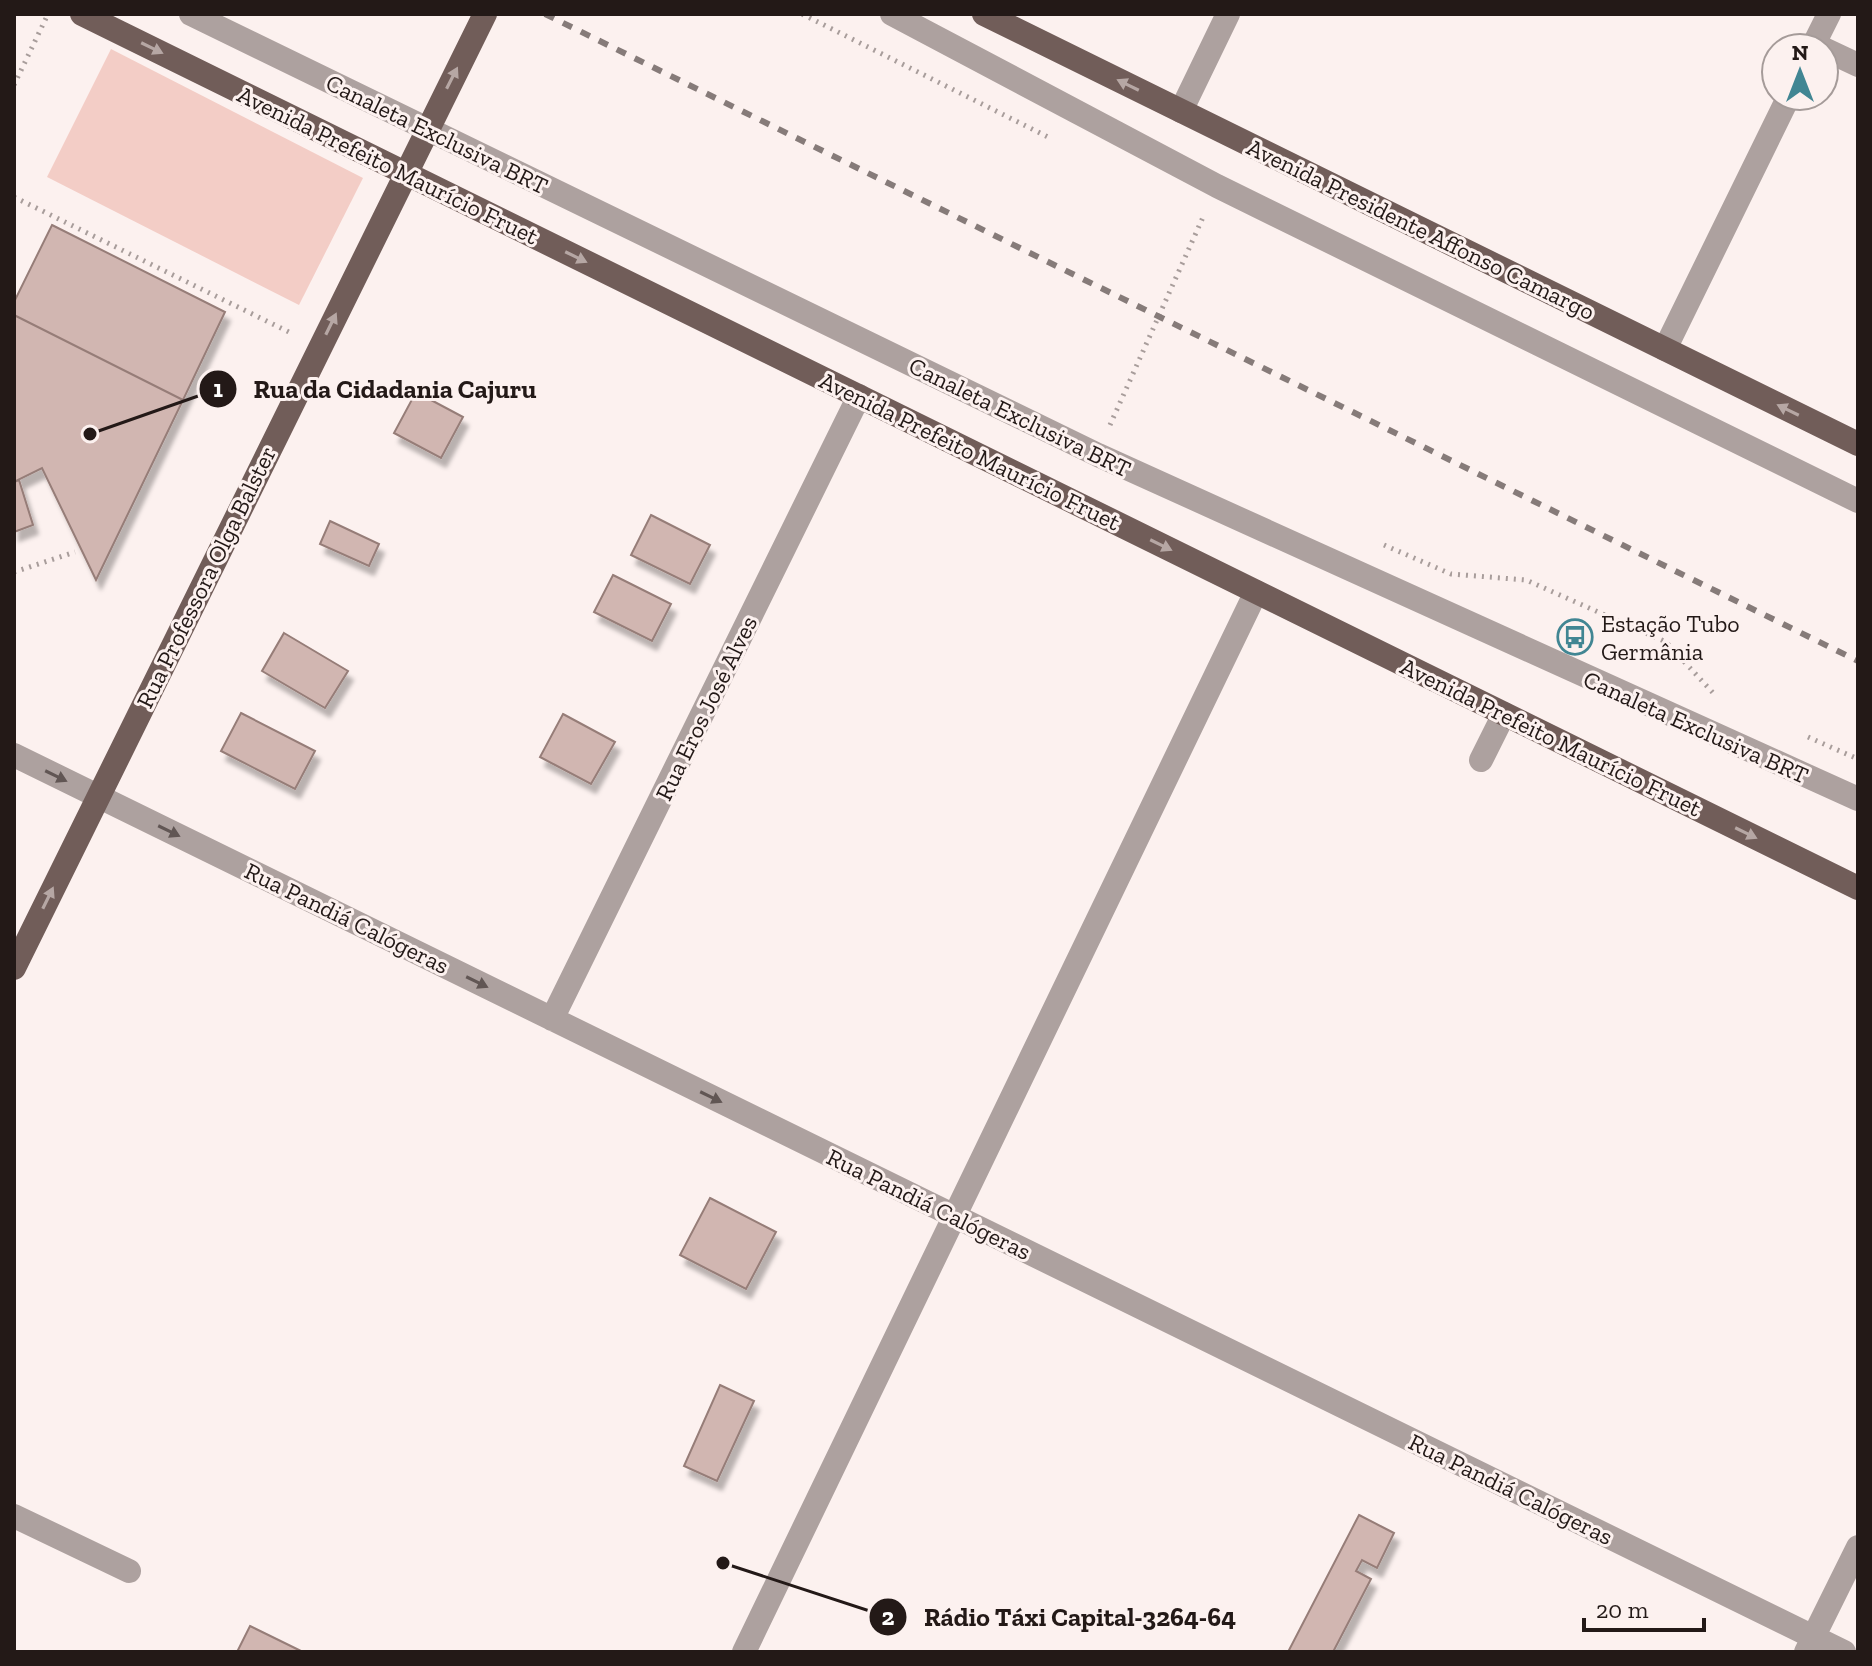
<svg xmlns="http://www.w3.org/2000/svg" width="1872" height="1666" viewBox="0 0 1872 1666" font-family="'Zilla Slab',serif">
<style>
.green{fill:#f3cdc6}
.building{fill:#d1b6b1;stroke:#967d78;stroke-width:2;filter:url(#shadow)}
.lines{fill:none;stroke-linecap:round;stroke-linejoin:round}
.path{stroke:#a89d9b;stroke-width:5;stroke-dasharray:2 6;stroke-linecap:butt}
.minor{stroke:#ada19f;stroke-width:24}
.major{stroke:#715d59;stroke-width:24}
.rail{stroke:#867b79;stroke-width:6;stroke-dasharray:10 10;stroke-linecap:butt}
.oneway{fill:#b6a7a4}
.oneway2{fill:#615654}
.labels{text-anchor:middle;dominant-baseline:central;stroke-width:6;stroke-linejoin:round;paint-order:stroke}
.street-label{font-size:24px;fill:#231917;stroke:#fcf1ef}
.poi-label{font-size:24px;fill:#231917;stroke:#fcf1ef;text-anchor:start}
.leader{fill:none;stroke:#231917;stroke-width:3}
.callout-dot{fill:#231917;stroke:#fcf1ef;stroke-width:3}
.mark-label{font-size:24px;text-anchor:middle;font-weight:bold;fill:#fff}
.callout-label{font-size:26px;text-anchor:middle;font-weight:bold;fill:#231917;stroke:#fcf1ef;stroke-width:6;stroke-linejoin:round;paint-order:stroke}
</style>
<defs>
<filter id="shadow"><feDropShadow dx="5" dy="9" stdDeviation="2" flood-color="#0004"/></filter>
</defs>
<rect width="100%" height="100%" fill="#fcf1ef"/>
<!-- green -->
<path class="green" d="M111,49L363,178L299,305L47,177Z"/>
<!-- building -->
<path class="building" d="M52,225L225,312L183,400L14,315V302Z
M14,315L183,400L96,580L42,468L14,482Z
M416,392L463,417L441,458L394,433Z
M19,480L33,525L14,532V482Z
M651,515L710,545L690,584L631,555Z
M330,521L379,544L369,566L320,544Z
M613,575L671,604L652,641L594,612Z
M284,633L348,671L325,708L262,671Z
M241,713L315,751L295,789L221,751Z
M563,714L615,742L591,784L540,757Z
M710,1198L776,1232L746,1289L680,1255Z
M720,1385L754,1401L717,1481L684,1466Z
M1359,1515L1394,1533L1377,1568L1362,1560L1356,1571L1371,1579L1333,1652H1288Z
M250,1626L303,1652H237Z"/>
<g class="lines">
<!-- path -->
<path class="path" d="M802,14L1052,139
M14,85L48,14
M14,197L293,334
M1110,425L1204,215
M1384,545L1451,574L1526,580L1666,642L1715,695
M14,572L75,552
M1808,737L1858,759"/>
<!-- minor -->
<path class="minor" d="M191,14L1098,455L1858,799
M892,14L1217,186L1858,501
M1812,48L1829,14
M1824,49L1858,65
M1181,111L1228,14
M1665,349L1789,96
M14,755L1844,1652
M1481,760L1504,714
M552,1019L859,396
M14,1516L129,1571
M744,1652L1256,592
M1806,1652L1858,1547"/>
<!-- major -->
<path class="major" d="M82,14L1858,888
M984,14L1858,444
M14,968L485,14"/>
<!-- rail -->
<path class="rail" d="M545,14L1858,661"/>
</g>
<!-- one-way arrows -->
<defs><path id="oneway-solid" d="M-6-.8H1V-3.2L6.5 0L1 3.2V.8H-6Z" transform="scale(2)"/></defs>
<g class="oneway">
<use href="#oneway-solid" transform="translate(152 48) rotate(26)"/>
<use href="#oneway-solid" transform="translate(452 78) rotate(-63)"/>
<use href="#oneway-solid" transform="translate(1128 85) rotate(-154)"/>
<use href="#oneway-solid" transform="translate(576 257) rotate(26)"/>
<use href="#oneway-solid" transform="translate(331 324) rotate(-64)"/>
<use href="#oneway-solid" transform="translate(1788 410) rotate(-154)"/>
<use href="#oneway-solid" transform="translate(1161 545) rotate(26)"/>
<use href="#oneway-solid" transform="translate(1746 833) rotate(26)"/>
<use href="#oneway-solid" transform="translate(48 898) rotate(-64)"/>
</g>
<g class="oneway2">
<use href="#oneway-solid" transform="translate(56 776) rotate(26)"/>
<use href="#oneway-solid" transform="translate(169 831) rotate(26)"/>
<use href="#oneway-solid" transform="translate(477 982) rotate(26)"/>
<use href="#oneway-solid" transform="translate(711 1097) rotate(26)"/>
</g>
<!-- icons -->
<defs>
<symbol id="bus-ring" viewBox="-11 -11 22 22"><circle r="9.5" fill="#fcf1ef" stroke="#418693" stroke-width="1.5"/><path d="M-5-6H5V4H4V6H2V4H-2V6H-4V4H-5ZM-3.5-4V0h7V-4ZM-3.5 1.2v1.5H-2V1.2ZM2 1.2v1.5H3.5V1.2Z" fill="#418693"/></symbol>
</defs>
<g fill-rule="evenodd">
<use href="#bus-ring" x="1555" y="617" width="40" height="40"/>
</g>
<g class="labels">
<!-- street labels -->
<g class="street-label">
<text transform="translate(437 134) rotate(26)">Canaleta Exclusiva BRT</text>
<text transform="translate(388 165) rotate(26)">Avenida Prefeito Maurício Fruet</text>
<text transform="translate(1421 229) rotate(26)">Avenida Presidente Affonso Camargo</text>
<text transform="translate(1020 417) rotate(26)">Canaleta Exclusiva BRT</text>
<text transform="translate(970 451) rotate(26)">Avenida Prefeito Maurício Fruet</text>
<text transform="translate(206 577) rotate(-64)">Rua Professora Olga Balster</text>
<text transform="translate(706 708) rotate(-64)">Rua Eros José Alves</text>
<text transform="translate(1696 727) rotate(24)">Canaleta Exclusiva BRT</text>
<text transform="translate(1551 737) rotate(26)">Avenida Prefeito Maurício Fruet</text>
<text transform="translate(347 918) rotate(26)">Rua Pandiá Calógeras</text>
<text transform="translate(929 1204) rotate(26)">Rua Pandiá Calógeras</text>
<text transform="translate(1511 1489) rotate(26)">Rua Pandiá Calógeras</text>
</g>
<!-- poi labels -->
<g class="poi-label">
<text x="1601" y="623">Estação Tubo<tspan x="1601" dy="28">Germânia</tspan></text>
</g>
</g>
<!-- callouts -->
<path class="leader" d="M90 434L218 389M723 1563L888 1617"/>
<g class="callout-dot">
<circle cx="90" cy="434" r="8"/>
<circle cx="723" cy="1563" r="8"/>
<circle cx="218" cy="389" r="20"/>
<circle cx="888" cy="1617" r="20"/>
</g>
<g class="mark-label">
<text x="218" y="397">1</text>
<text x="888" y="1625">2</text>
</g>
<g class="callout-label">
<text x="395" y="398">Rua da Cidadania Cajuru</text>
<text x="1080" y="1626">Rádio Táxi Capital-3264-64</text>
</g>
<!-- border -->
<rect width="1872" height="1666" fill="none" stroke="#231917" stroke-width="32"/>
<!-- north arrow -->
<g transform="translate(1800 72)"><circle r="38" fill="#fcf1ef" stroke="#a59b99" stroke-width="2"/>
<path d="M0-6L14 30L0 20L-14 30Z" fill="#418693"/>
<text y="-12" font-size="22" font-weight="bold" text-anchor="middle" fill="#231917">N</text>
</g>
<!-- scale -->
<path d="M1584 1618v12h120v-12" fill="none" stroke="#231917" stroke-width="4"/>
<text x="1596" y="1618" font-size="24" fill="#231917" stroke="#fcf1ef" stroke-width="6" paint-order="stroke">20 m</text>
</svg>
